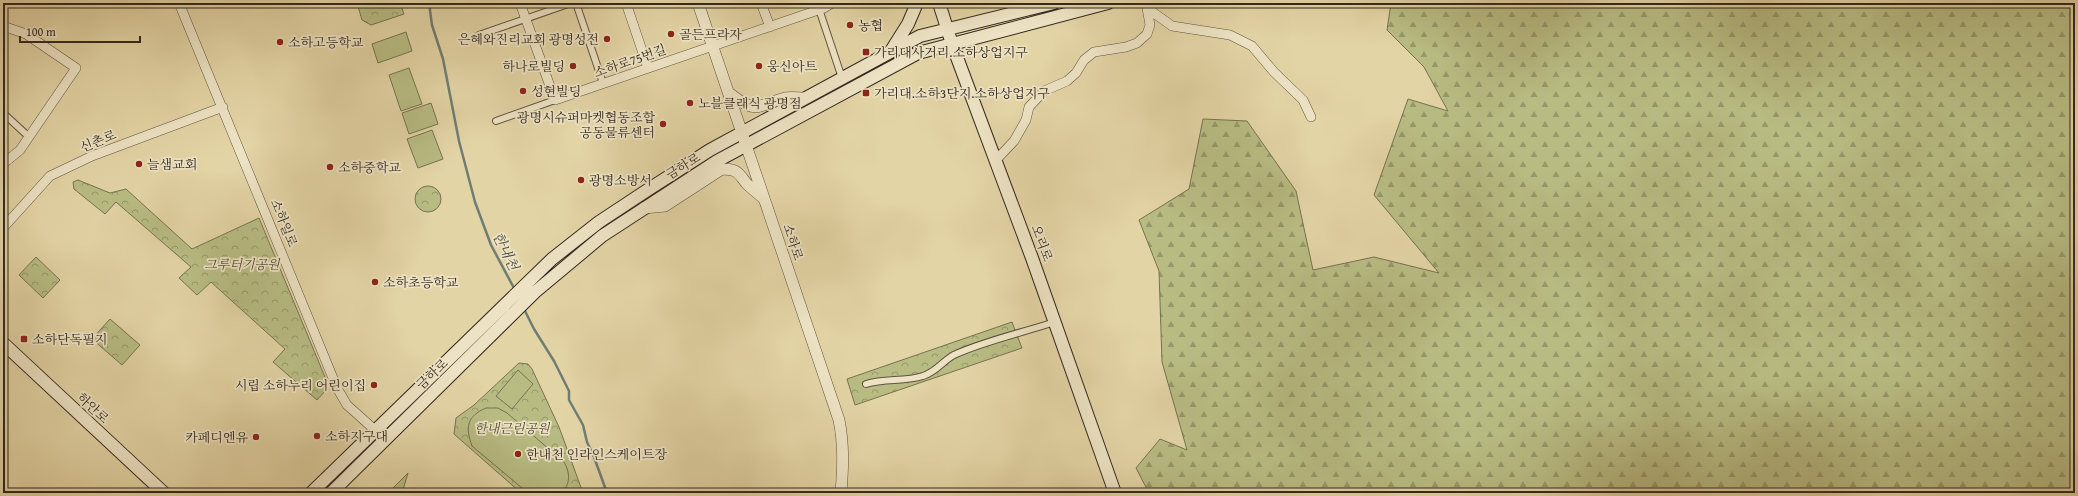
<svg xmlns="http://www.w3.org/2000/svg" width="2078" height="496" viewBox="0 0 2078 496" font-family="'Gentium Book Plus','Noto Serif KR',serif">
<style>
.forest{fill:url(#forest-firs);stroke:#767251}
.park{fill:url(#park-crowns);stroke:#767251}
.pitch{fill:#b8bc83;stroke:#767251}
.lines{fill:none;stroke-linecap:round;stroke-linejoin:round}
.stream{stroke:#6e7e74;stroke-width:2.5}
.pedestrian-casing{stroke:#5f5340;stroke-width:8}
.minor-casing{stroke:#5f5340;stroke-width:10}
.tertiary-casing{stroke:#5f5340;stroke-width:12}
.secondary-casing{stroke:#33281f;stroke-width:14}
.pedestrian{stroke:#ede3c4;stroke-width:6}
.minor{stroke:#ede3c4;stroke-width:9}
.tertiary{stroke:#ede3c4;stroke-width:11}
.secondary{stroke:#ede3c4;stroke-width:12}
.poi-dot{fill:#8f2418;stroke:#ede3c4;stroke-width:1.5}
.labels{text-anchor:middle;dominant-baseline:central;stroke-width:3.5;stroke-linejoin:round;paint-order:stroke}
.poi-label{font-size:13px;fill:#33281f;stroke:#ede3c4;text-anchor:start}
.street-label{font-size:13px;fill:#33281f;stroke:#ede3c4}
.park-label{font-size:13px;font-style:italic;fill:#544d38;stroke:#ede3c4}
.water-label{font-size:14px;font-style:italic;fill:#4c4c42;stroke:#ede3c4}
</style>
<defs>
<pattern id="forest-firs" width="22" height="20" patternUnits="userSpaceOnUse"><rect width="22" height="20" fill="#b8bc83"/><path d="M5 1l3.5 6h-7zM16 11l3.5 6h-7z" fill="#96996b"/></pattern>
<pattern id="park-crowns" width="20" height="18" patternUnits="userSpaceOnUse"><rect width="20" height="18" fill="#b8bc83"/><path d="M2 6a3 3 0 1 1 6 0M12 15a3 3 0 1 1 6 0" fill="none" stroke="#96996b"/></pattern>
</defs>
<rect width="100%" height="100%" fill="#e3d4a5"/>
<filter id="stains"><feTurbulence type="fractalNoise" baseFrequency=".005" numOctaves="4"/><feColorMatrix values="0 0 0 0 .2 0 0 0 0 .09 0 0 0 0 .02 0 0 0 .5 -.17"/></filter>
<radialGradient id="worn" r=".72"><stop offset=".6" stop-color="#630" stop-opacity="0"/><stop offset="1" stop-color="#630" stop-opacity=".3"/></radialGradient>
<!-- forest -->
<path class="forest" d="M1391,3H2075V280L2070,278L2075,316V493H1149L1136,468L1160,439L1187,450L1162,362L1159,271L1139,220L1189,189L1203,119L1247,121L1296,191L1313,270L1374,257L1439,273L1374,195L1408,99L1448,111L1424,67L1387,30Z"/>
<!-- park -->
<path class="park" d="M357,3H400L404,14L371,25L362,20Z
M78,180L110,193L126,189L192,249L259,218L327,382L326,390L317,400L273,362L285,349L211,282L197,295L179,278L191,267L116,202L105,214L74,189L73,182Z
M415 199a13 13 0 1 1 26 0a13 13 0 1 1-26 0Z
M36,257L60,280L43,298L19,275Z
M110,319L140,345L122,365L92,339Z
M1012,322L1022,348L855,405L847,379Z
M519,363L528,364L532,369L559,427L583,493H521L454,434L456,418L474,405Z
M408,473L402,493H388Z"/>
<!-- pitch -->
<path class="pitch" d="M406,32L412,51L378,63L372,44Z
M409,68L422,104L401,111L389,75Z
M431,103L438,124L409,134L402,113Z
M432,130L443,159L418,168L407,139Z
M518,370L533,384L512,409L496,396Z
M486,408H498L507,413L564,462C570,472 571,485 561,493H528L472,446C465,427 467,416 486,408Z"/>
<g class="lines">
<!-- stream -->
<path class="stream" d="M429,3L432,25L443,59L459,141L475,202L491,245L515,290
M524,309L534,329L554,361L569,391V400L583,425L587,442L594,457L607,493"/>
<defs>
<path id="pedestrian" d="M576,3L603,83
M817,3L842,78
M479,35L571,3
M3,113L28,136
M496,121L555,100
M866,384C885,378 904,382 923,376C937,372 944,359 956,354C985,341 1024,332 1055,322"/>
<path id="minor" d="M179,3L337,388L347,405L385,439
M520,3L555,100L824,8L832,3
M626,3L648,68
M761,3L770,27
M3,26L26,34L76,68L20,150L3,164
M996,160L1014,141L1026,120L1029,107L1044,91L1067,81L1076,73L1084,60L1094,52L1126,47L1137,43L1147,34L1150,25L1147,8L1172,26L1230,35L1252,46L1274,72L1303,100L1311,117
M3,228L50,176L92,156L223,107"/>
<path id="tertiary" d="M698,3L839,420C844,445 843,468 841,493
M729,93C757,115 755,106 785,98C791,97 798,98 804,98
M644,208L665,206L722,169C738,169 738,173 747,184C752,189 759,194 764,199"/>
<path id="secondary" d="M939,3L952,44L1032,258L1115,493
M891,51L908,24L917,3
M3,343L164,493
M311,493L552,259L599,222L649,189L710,150L920,36L1054,3
M331,493L535,292L602,236L717,161L918,53L1108,3"/>
</defs>
<!-- pedestrian casing -->
<use href="#pedestrian" class="pedestrian-casing"/>
<!-- minor casing -->
<use href="#minor" class="minor-casing"/>
<!-- tertiary casing -->
<use href="#tertiary" class="tertiary-casing"/>
<!-- secondary casing -->
<use href="#secondary" class="secondary-casing"/>
<!-- pedestrian -->
<use href="#pedestrian" class="pedestrian"/>
<!-- minor -->
<use href="#minor" class="minor"/>
<!-- tertiary -->
<use href="#tertiary" class="tertiary"/>
<!-- secondary -->
<use href="#secondary" class="secondary"/>
</g>
<!-- markers -->
<g class="poi-dot">
<circle cx="850" cy="25" r="4"/>
<circle cx="671" cy="34" r="4"/>
<circle cx="607" cy="39" r="4"/>
<circle cx="280" cy="42" r="4"/>
<rect x="862" y="48" width="8" height="8" rx="2"/>
<circle cx="573" cy="66" r="4"/>
<circle cx="759" cy="66" r="4"/>
<circle cx="523" cy="91" r="4"/>
<rect x="862" y="89" width="8" height="8" rx="2"/>
<circle cx="690" cy="103" r="4"/>
<circle cx="663" cy="124" r="4"/>
<circle cx="139" cy="164" r="4"/>
<circle cx="330" cy="167" r="4"/>
<circle cx="581" cy="180" r="4"/>
<circle cx="375" cy="282" r="4"/>
<rect x="20" y="335" width="8" height="8" rx="2"/>
<circle cx="374" cy="385" r="4"/>
<circle cx="317" cy="436" r="4"/>
<circle cx="256" cy="437" r="4"/>
<circle cx="518" cy="454" r="4"/>
</g>
<g class="labels">
<!-- poi labels -->
<g class="poi-label">
<text x="858" y="25">농협</text>
<text x="679" y="34">골든프라자</text>
<text x="599" y="39" text-anchor="end">은혜와진리교회 광명성전</text>
<text x="288" y="42">소하고등학교</text>
<text x="874" y="52">가리대사거리.소하상업지구</text>
<text x="565" y="66" text-anchor="end">하나로빌딩</text>
<text x="767" y="66">웅신아트</text>
<text x="531" y="91">성현빌딩</text>
<text x="874" y="93">가리대.소하3단지.소하상업지구</text>
<text x="698" y="103">노블클래식 광명점</text>
<text x="655" y="117" text-anchor="end">광명시슈퍼마켓협동조합<tspan x="655" dy="15">공동물류센터</tspan></text>
<text x="147" y="164">늘샘교회</text>
<text x="338" y="167">소하중학교</text>
<text x="589" y="180">광명소방서</text>
<text x="383" y="282">소하초등학교</text>
<text x="32" y="339">소하단독필지</text>
<text x="366" y="385" text-anchor="end">시립 소하누리 어린이집</text>
<text x="325" y="436">소하지구대</text>
<text x="248" y="437" text-anchor="end">카페디엔유</text>
<text x="526" y="454">한내천 인라인스케이트장</text>
</g>
<!-- street labels -->
<g class="street-label">
<text transform="translate(630 61) rotate(-19)">소하로75번길</text>
<text transform="translate(98 141) rotate(-22)">신촌로</text>
<text transform="translate(683 166) rotate(-32)">금하로</text>
<text transform="translate(284 223) rotate(68)">소하일로</text>
<text transform="translate(793 242) rotate(72)">소하로</text>
<text transform="translate(1042 243) rotate(70)">오리로</text>
<text transform="translate(432 374) rotate(-44)">금하로</text>
<text transform="translate(93 408) rotate(43)">하안로</text>
</g>
<!-- park labels -->
<g class="park-label">
<text x="242" y="264">그루터기공원</text>
<text x="512" y="428">한내근린공원</text>
</g>
<!-- water labels -->
<g class="water-label">
<text transform="translate(506 251) rotate(64)">한내천</text>
</g>
</g>
<!-- margin -->
<rect width="2078" height="496" fill="none" stroke="#e3d4a5" stroke-width="16"/>
<rect x="4" y="4" width="2070" height="488" fill="none" stroke="#33281f" stroke-width="2"/>
<rect x="8" y="8" width="2062" height="480" fill="none" stroke="#33281f"/>
<!-- scale -->
<path d="M20 36v6h120v-6" fill="none" stroke="#33281f" stroke-width="2"/>
<text x="26" y="36" font-size="12" fill="#33281f" stroke="#ede3c4" stroke-width="3" paint-order="stroke">100 m</text>
<rect width="100%" height="100%" filter="url(#stains)"/>
<rect width="100%" height="100%" fill="url(#worn)"/>
</svg>
